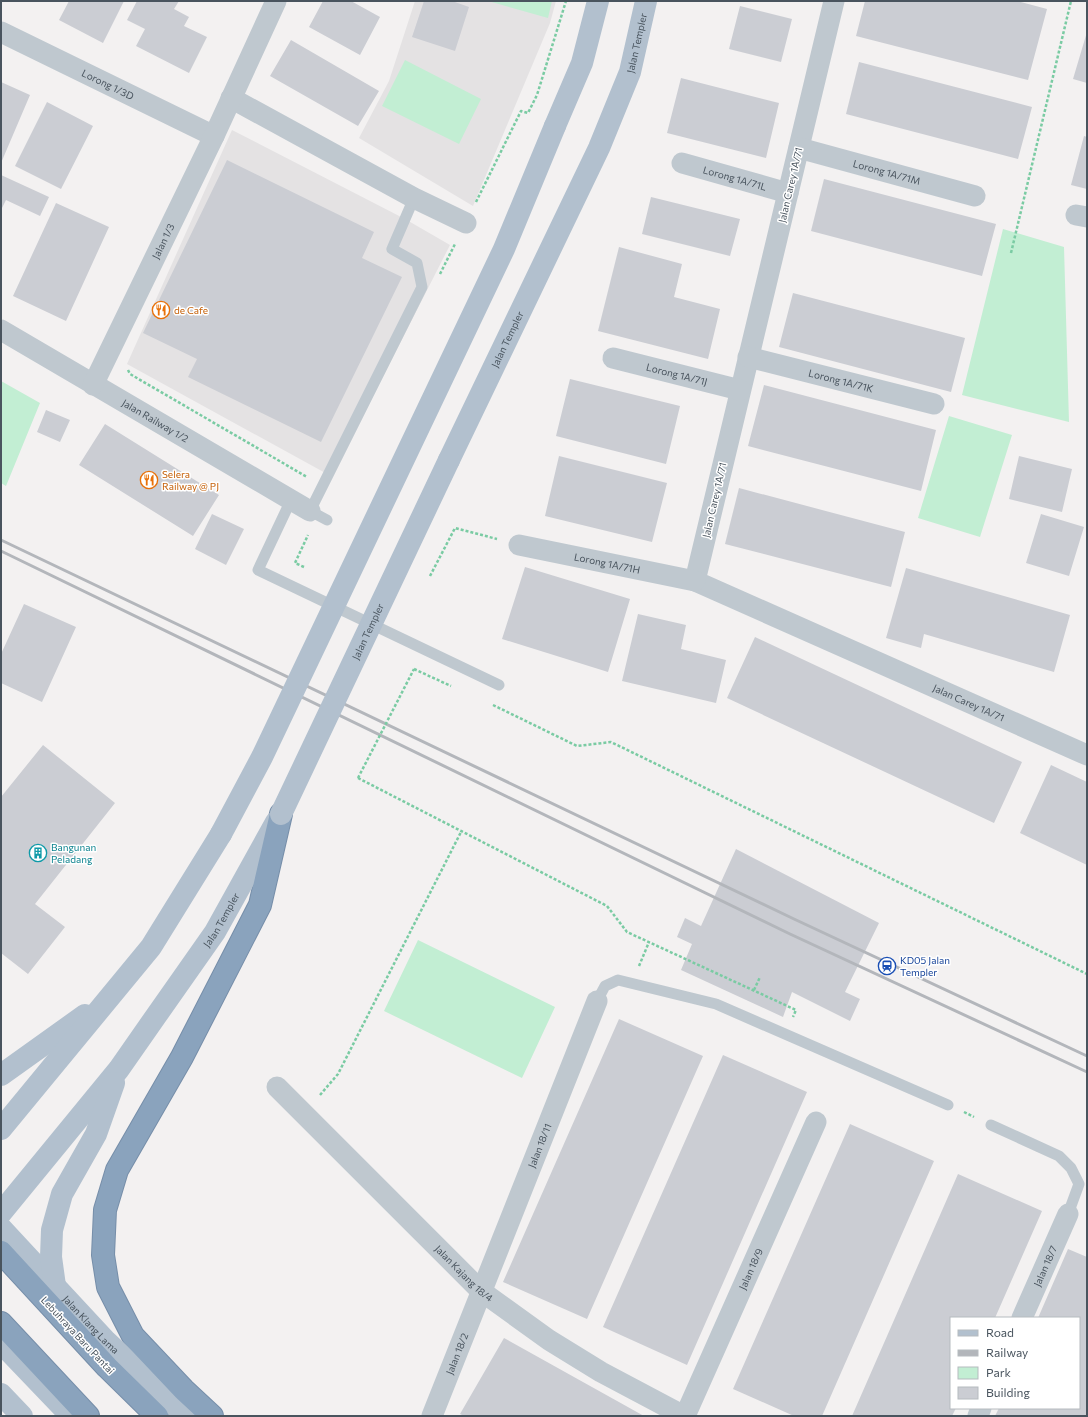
<svg xmlns="http://www.w3.org/2000/svg" width="1088" height="1417" viewBox="0 0 1088 1417" font-family="Commissioner,sans-serif">
<style>
.education{fill:#e4e2e3}
.green{fill:#c2eed3}
.building{fill:#cbcdd3}
.lines{fill:none;stroke-linecap:round;stroke-linejoin:round}
.motorway-casing{stroke:#768ea9;stroke-width:24}
.path{stroke:#7acba3;stroke-width:2.5;stroke-dasharray:3 2;stroke-linecap:butt}
.service{stroke:#bfc8cf;stroke-width:11}
.minor{stroke:#bfc8cf;stroke-width:21}
.primary{stroke:#b2c0ce;stroke-width:22}
.motorway{stroke:#8aa3bd;stroke-width:22}
.rail{stroke:#b3b6bb;stroke-width:3}
.path-bridge{stroke:#7acba3;stroke-width:2.5;stroke-dasharray:3 2;stroke-linecap:butt}
.primary-bridge{stroke:#b2c0ce;stroke-width:22}
.labels{text-anchor:middle;dominant-baseline:central;stroke-width:3;stroke-linejoin:round;paint-order:stroke}
.street-label{font-size:10px;fill:#49545e;stroke:#fff}
.food-label{font-size:10px;fill:#c56008;stroke:#fff;text-anchor:start}
.culture-label{font-size:10px;fill:#0d838f;stroke:#fff;text-anchor:start}
.transit-label{font-size:10px;fill:#164399;stroke:#fff;text-anchor:start}
</style>
<rect width="100%" height="100%" fill="#f3f1f1"/>
<!-- education -->
<path class="education" d="M415,1H556L550,23L473,206L359,138L389,81Z
M232,130L405,219L450,245L333,475H329L127,364Z"/>
<!-- green -->
<path class="green" d="M488,1H552L548,18Z
M405,60L481,99L459,144L382,106Z
M1003,229L1064,247L1069,422L962,395Z
M1,381L40,403L6,486L1,483Z
M949,416L1012,435L980,537L918,518Z
M418,940L555,1007L522,1078L384,1011Z"/>
<!-- building -->
<path class="building" d="M69,1H124L103,43L59,20Z
M137,1H179L174,9L189,17L184,26L207,37L189,73L136,46L145,29L127,20Z
M323,1H351L380,17L360,55L309,27Z
M424,1H452L469,7L455,51L412,37Z
M865,1H1017L1047,9L1028,80L856,36Z
M740,6L792,19L781,62L729,49Z
M1087,32V83L1073,79Z
M291,40L379,91L358,126L270,76Z
M859,62L1032,107L1018,159L846,114Z
M681,78L779,103L766,158L667,133Z
M1,82L30,95L1,163Z
M47,102L93,126L61,189L15,166Z
M1084,136L1087,137V189L1071,185Z
M227,160L374,232L362,258L402,277L321,442L188,377L197,359L143,333Z
M1,175L49,197L40,216L6,200L1,210Z
M824,179L996,224L982,276L811,231Z
M651,197L740,219L730,256L642,234Z
M56,203L109,227L66,321L13,296Z
M619,247L682,264L674,297L720,309L708,359L598,331Z
M793,293L965,338L951,392L779,347Z
M570,379L680,406L666,464L556,436Z
M764,385L936,430L921,491L748,446Z
M46,410L70,420L60,442L37,432Z
M105,424L219,495L193,536L79,465Z
M559,456L667,483L652,542L545,516Z
M1019,456L1072,469L1062,512L1009,499Z
M739,488L905,532L891,587L725,544Z
M212,514L244,529L226,565L195,549Z
M1041,514L1084,527L1069,576L1026,563Z
M525,567L630,599L608,672L502,639Z
M906,568L1070,615L1054,672L924,634L921,648L886,638Z
M24,604L76,627L42,702L1,683V654Z
M638,614L686,625L681,649L726,660L716,703L622,681Z
M755,637L1022,762L994,823L727,698Z
M43,745L115,803L35,904L65,927L28,974L1,953V797Z
M1051,765L1087,782V865L1020,833Z
M736,849L879,923L845,992L860,999L850,1021L792,992L783,1017L681,970L692,944L677,937L685,918L701,926Z
M619,1019L703,1056L587,1319L503,1282Z
M723,1055L807,1092L687,1365L603,1327Z
M850,1124L934,1161L822,1416H794L733,1389Z
M958,1174L1042,1211L995,1318H951V1408H956L952,1416H852Z
M1068,1249L1087,1257V1416H995L999,1408H1079V1318H1038Z
M504,1338L644,1416H464L460,1414Z"/>
<g class="lines">
<defs>
<path id="motorway" d="M1,1252L107,1367L157,1416
M1,1323L88,1416
M212,1416L184,1390L133,1336L108,1287L103,1255L105,1210L117,1170L182,1057L260,905L281,814"/>
</defs>
<!-- motorway casing -->
<use href="#motorway" class="motorway-casing"/>
<!-- path -->
<path class="path" d="M476,202L521,111L528,113L537,95L566,1
M1011,253L1071,1
M440,274L455,244
M128,370L130,374L307,477
M304,567L295,563L308,535
M430,576L455,528L497,539
M414,669L451,686
M493,705L577,746L611,742L1087,974
M358,778L607,906L627,932L796,1010L793,1017
M639,966L649,942
M754,990L760,977
M320,1095L338,1074L462,830
M964,1112L974,1117"/>
<!-- service -->
<path class="service" d="M291,500L258,570L499,685
M327,520L310,511L422,287L417,263L392,249L414,198
M597,1001L605,986L618,980L716,1004L948,1105
M991,1125L1059,1156L1071,1168L1079,1184L1068,1214"/>
<!-- minor -->
<g class="minor">
<path id="s1" d="M834,1L695,581L1087,755"/>
<path id="s2" d="M1,32L214,136"/>
<path d="M231,98L414,198L466,223"/>
<path id="s3" d="M799,148L975,196"/>
<path id="s4" d="M682,163L788,193"/>
<path d="M1076,215L1087,217"/>
<path id="s5" d="M1,330L310,511"/>
<path id="s6" d="M748,357L934,404"/>
<path id="s7" d="M613,358L740,390"/>
<path id="s8" d="M93,385L214,136L276,1"/>
<path id="s9" d="M519,545L695,581"/>
<path id="s10" d="M277,1087L481,1291L549,1340L601,1372L684,1416"/>
<path id="s11" d="M1022,1318L1068,1214"/>
<path id="s12" d="M432,1416L597,1001"/>
<path id="s13" d="M685,1416L816,1122"/>
<path d="M978,1416L981,1408"/>
</g>
<!-- primary -->
<g class="primary">
<path d="M555,126L582,63L598,1"/>
<path id="s14" d="M449,460L599,148L630,72L646,1"/>
<path d="M1,1075L85,1015"/>
<path d="M1,1129L151,947L221,834"/>
<path id="s15" d="M1,1213L119,1069L156,1016L215,932L276,822"/>
<path id="s16" d="M1,1228L105,1340L186,1416"/>
<path d="M55,1286L51,1257L52,1230L62,1194L96,1134L114,1083"/>
<path d="M1,1343L71,1416"/>
<path d="M1,1394L22,1416"/>
</g>
<!-- motorway -->
<use href="#motorway" class="motorway"/>
<!-- rail -->
<path class="rail" d="M1,540L794,919L1087,1056
M1,551L790,934L1087,1072"/>
<!-- path-bridge -->
<path class="path-bridge" d="M358,778L414,669"/>
<!-- primary-bridge -->
<g class="primary-bridge">
<path id="s17" d="M281,814L449,460"/>
<path d="M221,834L262,757L504,249L555,126"/>
</g>
</g>
<!-- icons -->
<defs>
<symbol id="restaurant-ring" viewBox="-11 -11 22 22"><circle r="9.5" fill="#fff" stroke="#e8710a" stroke-width="1.5"/><path d="M-5-6h1v4h1v-4h1v4h1v-4h1v5L-1.5 .5V6h-2V.5L-5-1ZM5-6V6H3V1.5H1.5Q1.5-4 5-6Z" fill="#e8710a"/></symbol>
<symbol id="building-ring" viewBox="-11 -11 22 22"><circle r="9.5" fill="#fff" stroke="#0f9aa8" stroke-width="1.5"/><path d="M-4-6H4V6H1V3H-1V6H-4ZM-2.5-4.3h1.7v1.8h-1.7ZM.8-4.3h1.7v1.8H.8ZM-2.5-1h1.7V.8h-1.7ZM.8-1h1.7V.8H.8Z" fill="#0f9aa8"/></symbol>
<symbol id="station-ring" viewBox="-11 -11 22 22"><circle r="9.5" fill="#fff" stroke="#1a4fb4" stroke-width="1.5"/><path d="M-3-6H3Q5-6 5-4V2Q5 4 3 4L4.5 6H3L1.5 4h-3L-3 6H-4.5L-3 4Q-5 4-5 2V-4Q-5-6-3-6ZM-3.5-4v3h7v-3ZM-3.5 1v1.5H-2V1ZM2 1v1.5H3.5V1Z" fill="#1a4fb4"/></symbol>
</defs>
<g fill-rule="evenodd">
<use href="#restaurant-ring" x="151" y="300" width="20" height="20"/>
<use href="#restaurant-ring" x="139" y="470" width="20" height="20"/>
<use href="#building-ring" x="28" y="843" width="20" height="20"/>
<use href="#station-ring" x="877" y="956" width="20" height="20"/>
</g>
<g class="labels">
<!-- street labels -->
<g class="street-label">
<text stroke="none"><textPath href="#s14" startOffset="458">Jalan Templer</textPath></text>
<text stroke="none"><textPath href="#s2" startOffset="119">Lorong 1/3D</textPath></text>
<text stroke="none"><textPath href="#s3" startOffset="91">Lorong 1A/71M</textPath></text>
<text stroke="none"><textPath href="#s4" startOffset="55">Lorong 1A/71L</textPath></text>
<text transform="translate(790 185) rotate(-77)">Jalan Carey 1A/71</text>
<text stroke="none"><textPath href="#s8" startOffset="160">Jalan 1/3</textPath></text>
<text stroke="none"><textPath href="#s14" startOffset="134">Jalan Templer</textPath></text>
<text stroke="none"><textPath href="#s7" startOffset="66">Lorong 1A/71J</textPath></text>
<text stroke="none"><textPath href="#s6" startOffset="96">Lorong 1A/71K</textPath></text>
<text stroke="none"><textPath href="#s5" startOffset="179">Jalan Railway 1/2</textPath></text>
<text transform="translate(714 500) rotate(-77)">Jalan Carey 1A/71</text>
<text stroke="none"><textPath href="#s9" startOffset="90">Lorong 1A/71H</textPath></text>
<text stroke="none"><textPath href="#s17" startOffset="202">Jalan Templer</textPath></text>
<text stroke="none"><textPath href="#s1" startOffset="896">Jalan Carey 1A/71</textPath></text>
<text stroke="none"><textPath href="#s15" startOffset="367">Jalan Templer</textPath></text>
<text stroke="none"><textPath href="#s12" startOffset="291">Jalan 18/11</textPath></text>
<text stroke="none"><textPath href="#s11" startOffset="57">Jalan 18/7</textPath></text>
<text stroke="none"><textPath href="#s13" startOffset="161">Jalan 18/9</textPath></text>
<text stroke="none"><textPath href="#s10" startOffset="264">Jalan Kajang 18/4</textPath></text>
<text stroke="none"><textPath href="#s16" startOffset="132">Jalan Klang Lama</textPath></text>
<text transform="translate(78 1335) rotate(47)">Lebuhraya Baru Pantai</text>
<text stroke="none"><textPath href="#s12" startOffset="67">Jalan 18/2</textPath></text>
</g>
<!-- food labels -->
<g class="food-label">
<text x="174" y="310">de Cafe</text>
<text x="162" y="474">Selera<tspan x="162" dy="12">Railway @ PJ</tspan></text>
</g>
<!-- culture labels -->
<g class="culture-label">
<text x="51" y="847">Bangunan<tspan x="51" dy="12">Peladang</tspan></text>
</g>
<!-- transit labels -->
<g class="transit-label">
<text x="900" y="960">KD05 Jalan<tspan x="900" dy="12">Templer</tspan></text>
</g>
</g>
<!-- border -->
<rect width="1088" height="1417" fill="none" stroke="#49545e" stroke-width="4"/>
<!-- legend -->
<rect x="950" y="1317" width="130" height="92" fill="#ffffff" stroke="#b6bbbf"/>
<rect x="958" y="1330" width="20" height="6" fill="#b2c0ce" stroke="#b6bbbf"/>
<text x="986" y="1337" font-size="12" fill="#49545e">Road</text>
<rect x="958" y="1350" width="20" height="6" fill="#b3b6bb" stroke="#b6bbbf"/>
<text x="986" y="1357" font-size="12" fill="#49545e">Railway</text>
<rect x="958" y="1367" width="20" height="12" fill="#c2eed3" stroke="#b6bbbf"/>
<text x="986" y="1377" font-size="12" fill="#49545e">Park</text>
<rect x="958" y="1387" width="20" height="12" fill="#cbcdd3" stroke="#b6bbbf"/>
<text x="986" y="1397" font-size="12" fill="#49545e">Building</text>
</svg>
